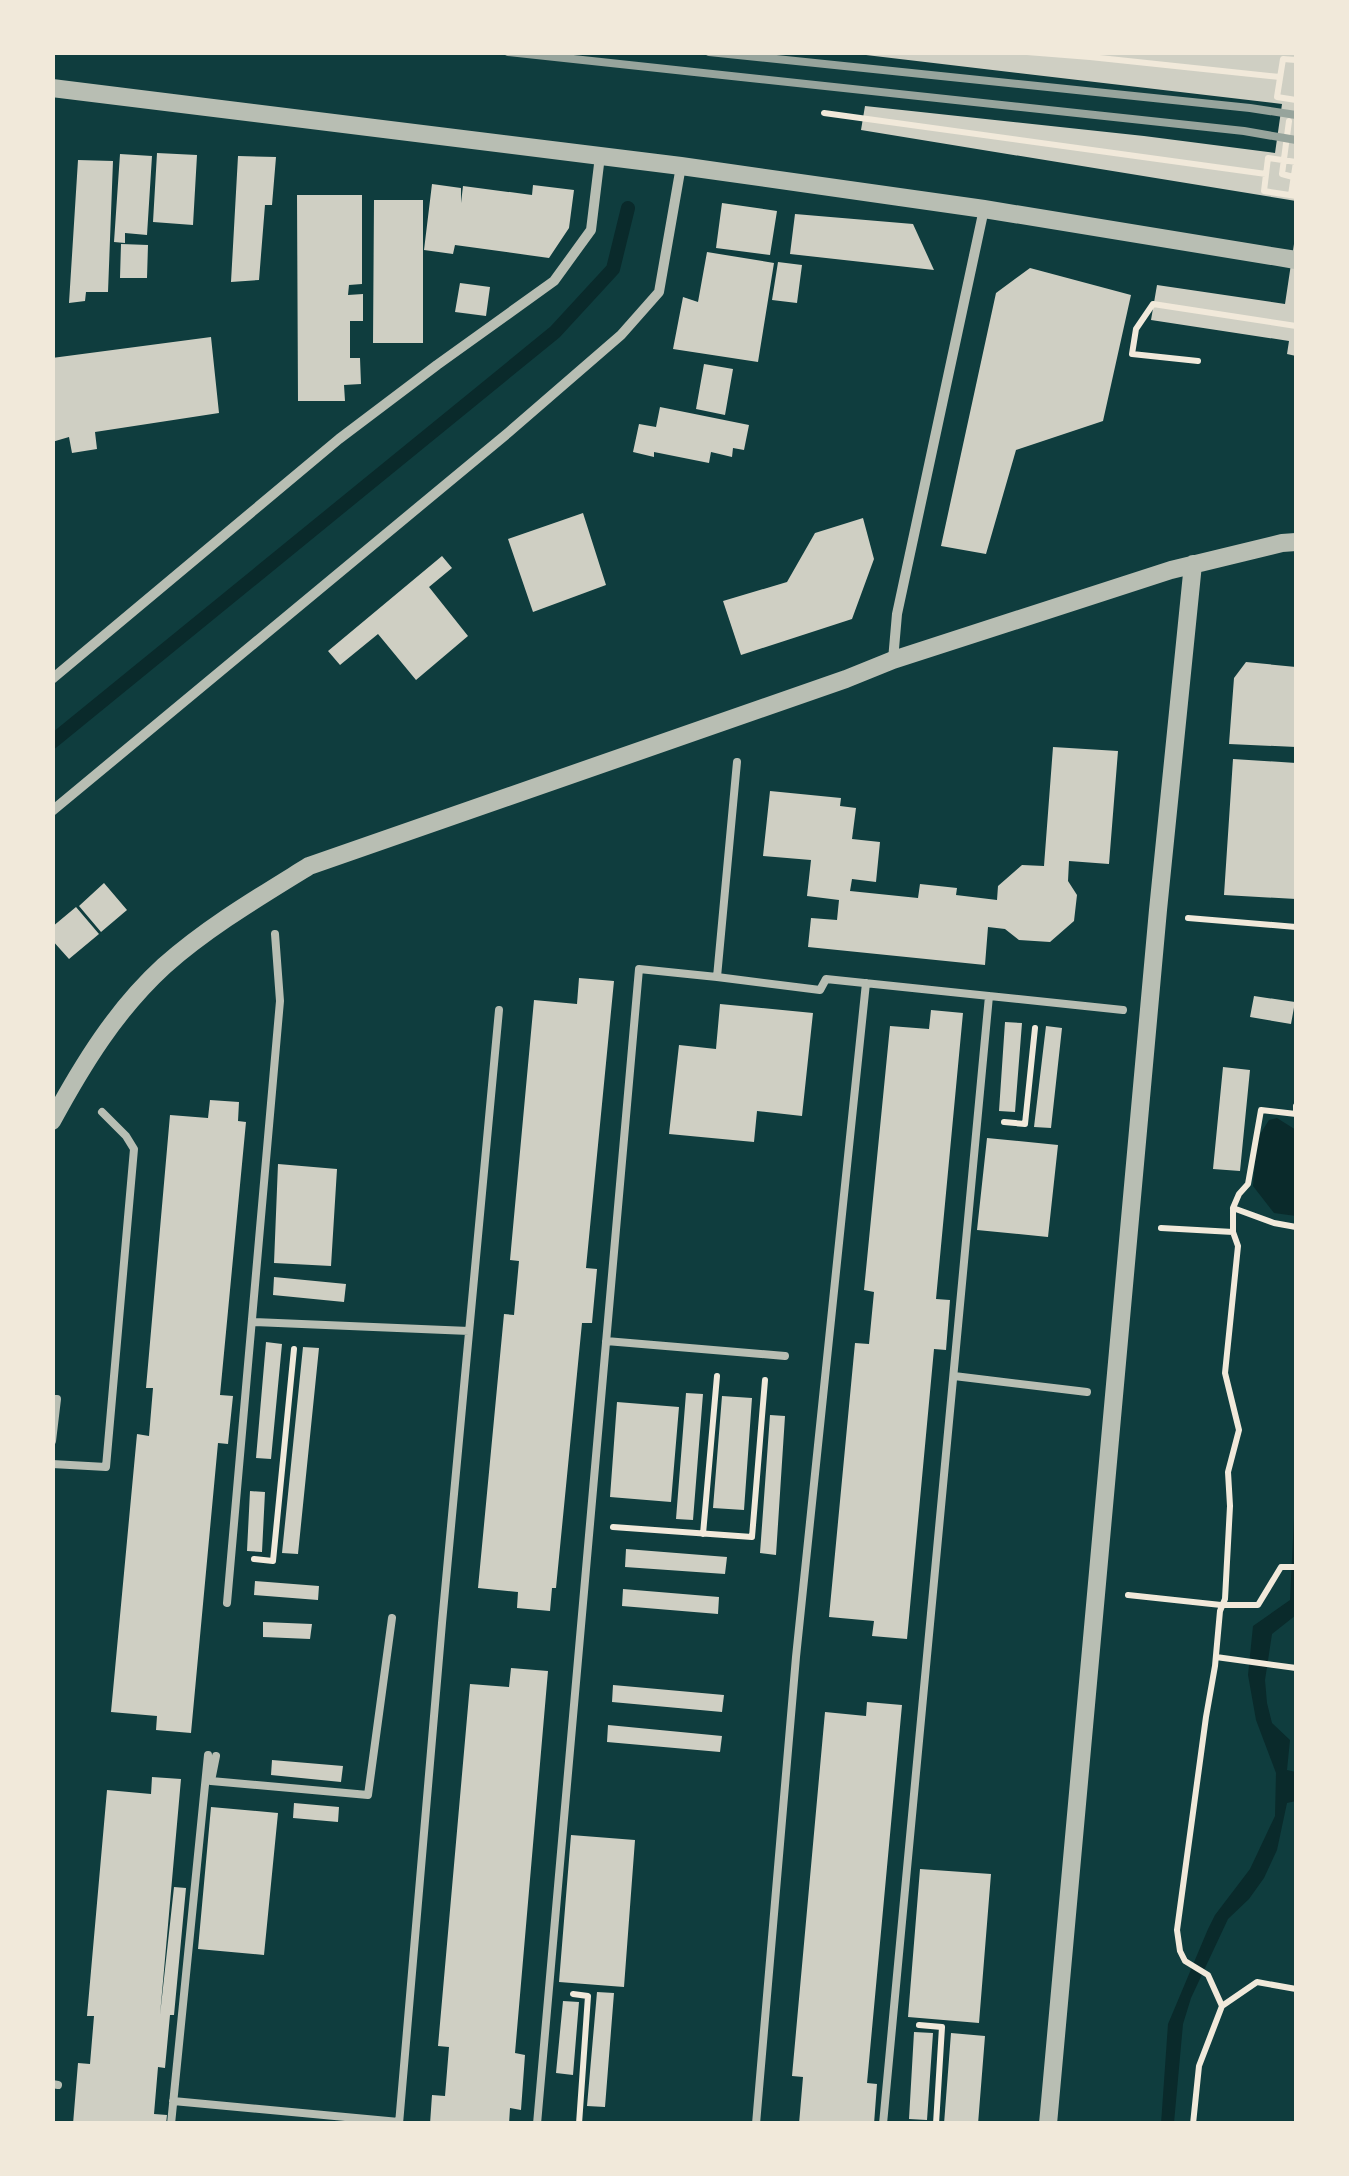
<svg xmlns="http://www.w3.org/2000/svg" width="1349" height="2176" viewBox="0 0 1349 2176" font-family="Signika,sans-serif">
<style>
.water{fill:#0a2a2b}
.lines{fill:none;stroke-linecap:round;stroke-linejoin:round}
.stream{stroke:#0a2a2b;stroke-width:14}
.building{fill:#cfcfc3}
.path{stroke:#f1e9da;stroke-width:6}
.service{stroke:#b8beb3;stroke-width:8}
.minor{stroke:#b8beb3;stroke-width:10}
.tertiary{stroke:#b8beb3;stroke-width:18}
.rail{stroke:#97a49c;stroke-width:8}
</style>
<rect width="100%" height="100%" fill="#0f3d3e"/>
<!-- water -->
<path class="water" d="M1277,1118L1296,1130V1216L1274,1213L1253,1186L1257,1139L1269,1120Z
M1296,1477V1615L1272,1634L1265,1680L1267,1703L1272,1723L1290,1740L1287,1770L1296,1772V1801L1287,1803L1277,1850L1264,1878L1249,1899L1228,1919L1191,1998L1183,2024L1174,2123L1161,2124L1168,2024L1208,1929L1215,1915L1250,1869L1275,1816L1276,1773L1256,1720L1248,1675L1253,1626L1290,1600Z"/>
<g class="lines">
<!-- stream -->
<path class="stream" d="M52,742L555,332L613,269L628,208"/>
</g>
<!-- building -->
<path class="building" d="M866,52L1296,53V201L861,130L865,106L1144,136L1275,153L1282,104L866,55Z
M157,153L197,155L193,225L153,222Z
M120,154L152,156L147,235L125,233V243L114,242Z
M238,156L276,157L272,205H265L259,280L231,282Z
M78,160L113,161L108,292H86L85,301L69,303Z
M432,184L461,188V203L463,186L532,195L533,185L574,190L569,228L549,258L455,245L453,254L424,250Z
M297,195H362V284L349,285L348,295L363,294V321H350V358H360L361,384L344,385L345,401H298Z
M374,200H423V343H373Z
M722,203L777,211L770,255L716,248Z
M795,214L913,224L934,270L790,254Z
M121,244L148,245L147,278H120Z
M1294,244H1296V356L1287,354L1289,341L1151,320L1157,285L1285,304Z
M707,252L774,263L758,362L673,349L683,297L698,302Z
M778,262L802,265L797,303L772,300Z
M1030,268L1131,295L1103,421L1016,450L986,554L941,546L996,293Z
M460,283L490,287L486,316L455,312Z
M211,337L219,413L95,432L97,449L72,453L69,437L52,442V358Z
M704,364L733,369L725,415L696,409Z
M660,407L749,425L744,450L733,448L732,457L711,452L709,463L654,452V457L633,452L639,424L656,427Z
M583,513L606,585L533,612L508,539Z
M863,518L874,559L852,619L741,655L723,601L787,582L815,533Z
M442,556L452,568L429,587L468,636L416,680L378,634L340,665L328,651Z
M1246,662L1296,667V747L1229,744L1234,678Z
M1053,747L1118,751L1109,864L1069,861L1068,881L1077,895L1074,921L1050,942L1019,940L1005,929L988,927L985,965L808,947L811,918L837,920L839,900L807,896L811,860L763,856L770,791L841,798L840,806L856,808L852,839L880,842L876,882L852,879L850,891L918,898L920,884L957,888L956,895L997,900L998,886L1022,865L1044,866Z
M1233,759L1296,763V899L1224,895Z
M104,883L127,910L101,932L79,906Z
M76,907L99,934L69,959L52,940V927Z
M579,978L614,981L586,1268L597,1269L592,1323H582L556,1588H552L550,1611L517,1608L518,1592L478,1588L504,1314L514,1315L519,1261L510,1260L534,1000L577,1004Z
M1254,996L1295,1002L1291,1024L1250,1017Z
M720,1004L813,1013L802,1116L757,1111L754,1142L669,1134L679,1045L716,1049Z
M931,1010L963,1013L936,1299L950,1300L946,1350L934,1349L907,1639L872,1636L874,1621L829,1617L855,1343L869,1344L874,1292L864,1290L890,1026L929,1029Z
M1005,1022L1022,1023L1015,1112L999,1111Z
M1046,1026L1062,1028L1051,1128L1034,1127Z
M1223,1067L1250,1070L1240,1171L1213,1169Z
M210,1100L239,1102L238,1121L246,1122L220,1395L233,1396L228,1444L218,1443L191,1733L156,1730L157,1716L111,1712L137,1434L149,1436L153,1388H146L170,1115L208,1118Z
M987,1138L1058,1145L1048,1237L977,1230Z
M278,1164L337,1169L331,1266L274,1263Z
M274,1277L346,1284L344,1302L273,1295Z
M266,1342L282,1344L271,1459L256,1458Z
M303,1347L319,1348L298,1554L282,1553Z
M686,1393L703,1394L693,1520L676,1519Z
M722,1396L752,1398L744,1510L713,1508Z
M617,1402L679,1407L671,1502L610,1497Z
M770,1415L785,1416L776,1555L760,1553Z
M250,1491L265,1492L262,1552L247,1551Z
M626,1549L727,1557L725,1574L625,1567Z
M255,1581L319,1586L318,1600L254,1595Z
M623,1589L719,1597L718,1614L622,1606Z
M263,1622L312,1624L310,1639L263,1637Z
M511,1668L548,1671L515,2053L525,2055L521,2110L510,2108L509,2124H430L432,2095L445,2096L449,2047L438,2046L470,1684L509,1687Z
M613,1685L724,1695L722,1712L612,1702Z
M867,1702L902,1705L867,2083L877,2084L874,2124H799L803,2077L792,2076L825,1712L866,1716Z
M608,1725L722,1736L720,1752L607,1742Z
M272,1760L343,1766L341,1782L271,1775Z
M152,1777L181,1779L160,2015L174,1887L186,1888L174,2015H170L165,2068L158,2067L154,2114L167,2115L166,2124H73L78,2063L90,2064L94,2016H87L107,1790L151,1794Z
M294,1803L339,1807L338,1822L293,1818Z
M211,1807L278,1813L264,1955L198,1949Z
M571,1835L635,1840L624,1987L559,1982Z
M920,1869L991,1874L979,2023L908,2017Z
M597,1992L614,1993L605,2107L587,2106Z
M563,2001L579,2002L573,2075L556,2073Z
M914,2032L933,2033L927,2120L909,2119Z
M951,2033L985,2036L978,2124H944Z"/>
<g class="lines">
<!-- path -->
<path class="path" d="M1027,52L1090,57L1280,77
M1296,60L1283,59L1277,97L1296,100
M824,113L1266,174
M1289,121L1282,174L1293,177
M1296,162L1268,158L1264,191L1296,196
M1291,195L1296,162
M1198,361L1132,354L1136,329L1153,304L1296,326
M1188,918L1296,927
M1004,1122L1025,1124L1035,1028
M1233,1208L1274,1223L1296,1227
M1161,1228L1233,1232L1238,1246L1225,1373L1239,1430L1228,1472L1230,1506L1225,1599L1220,1611L1215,1666L1206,1717L1177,1930L1180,1951L1185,1961L1208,1975L1222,2006L1199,2066L1193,2124
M1233,1232V1208L1239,1194L1248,1184L1261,1110L1296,1114V1106
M613,1527L752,1537L765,1380
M703,1534L717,1376
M254,1559L273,1561L294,1349
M1128,1595L1221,1605H1258L1281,1567H1296
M1216,1657L1296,1668
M573,1994L588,1996L579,2124
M1222,2006L1257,1982L1296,1989
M919,2025L942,2027L936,2124"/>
<!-- service -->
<path class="service" d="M717,977L820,990L826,979L1123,1010
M252,1322L469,1331
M606,1341L785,1356
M954,1376L1087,1392
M52,1399H57L52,1441
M52,1464L106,1467L134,1149L126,1136L102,1112
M227,1603L280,1001L275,934
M216,1756L211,1781L368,1795L392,1618
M52,2084L58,2085
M173,2101L399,2122
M171,2124L208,1755
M399,2124L442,1623L499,1010
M537,2124L639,969L717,977L737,762
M756,2124L796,1657L866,983
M883,2124L989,996"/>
<!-- minor -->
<path class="minor" d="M893,660L897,614L984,209
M52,679L339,439L437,365L554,281L591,230L600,156
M52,811L509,432L621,335L659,292L681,166"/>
<!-- tertiary -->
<path class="tertiary" d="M52,88L681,166L984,209L1296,260
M52,1121C83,1064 116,1010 164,966C208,927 259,897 309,866L846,679L893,660L1171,570L1282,543L1296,542
M1048,2124L1158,910L1193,564"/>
<!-- rail -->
<path class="rail" d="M508,52L1244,131L1296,140
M709,52L1250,108L1296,115"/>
</g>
<!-- border -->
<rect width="1349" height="2176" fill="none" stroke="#f1e9da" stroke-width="110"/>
</svg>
